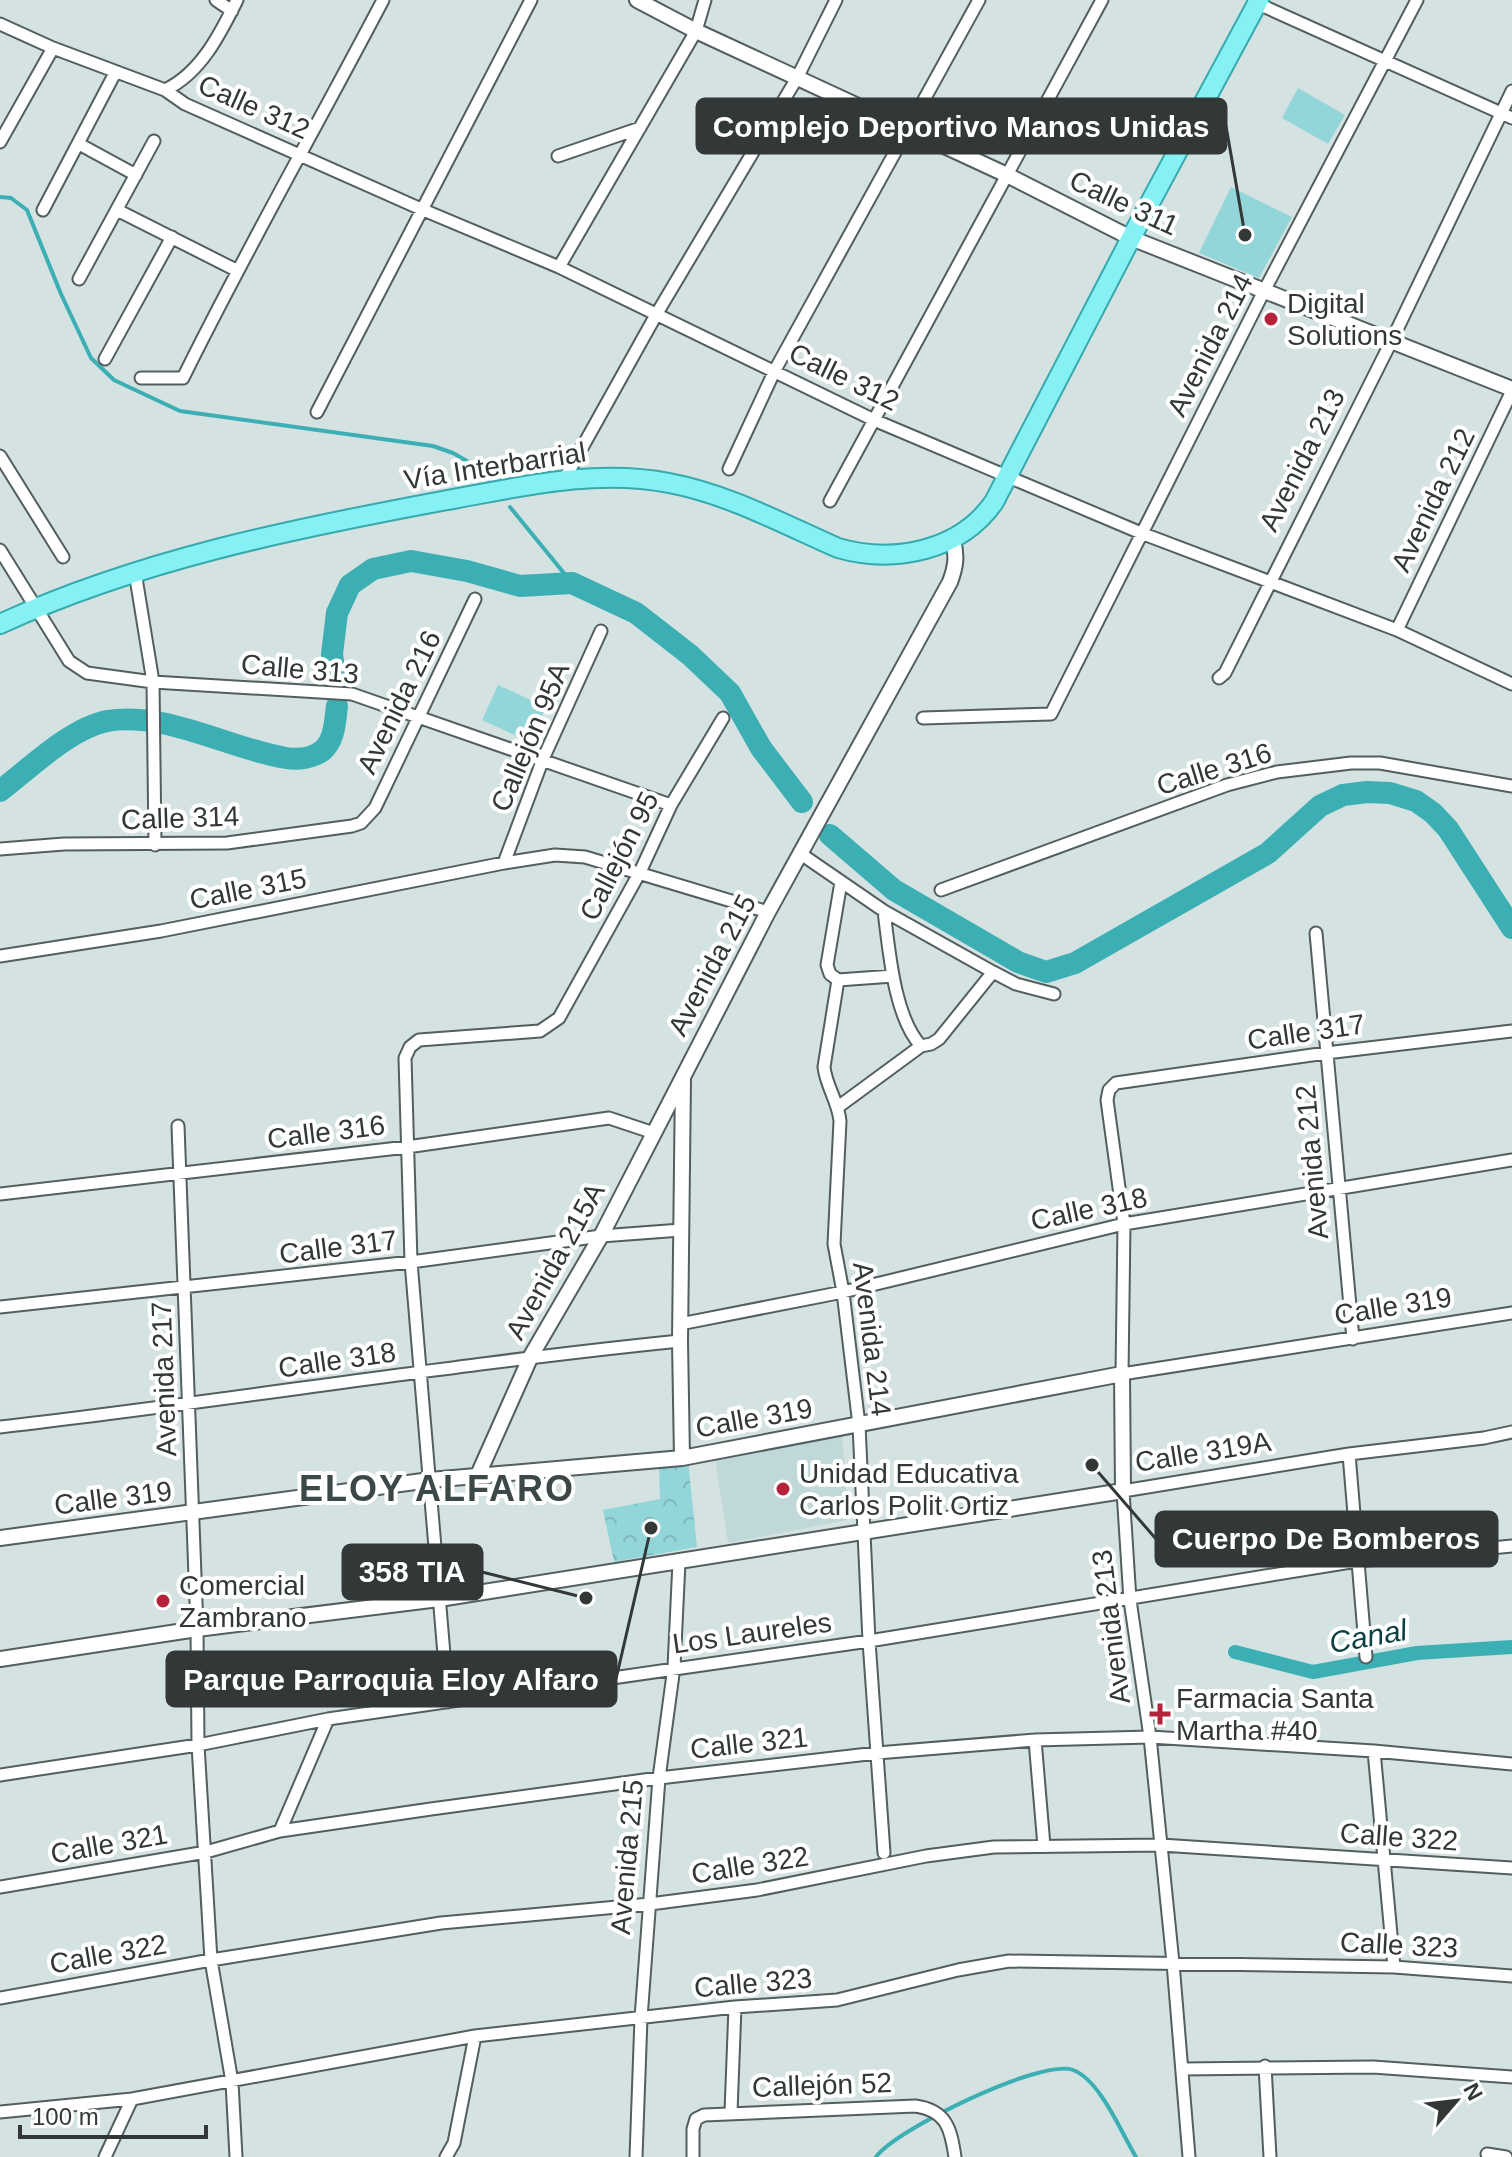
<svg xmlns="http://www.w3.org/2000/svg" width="1512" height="2157" viewBox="0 0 1512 2157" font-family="Arial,sans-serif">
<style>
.built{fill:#c1d8d9}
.forest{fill:url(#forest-crowns)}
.pitch{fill:#93d6d9}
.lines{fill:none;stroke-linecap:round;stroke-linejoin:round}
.stream{stroke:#3cafb4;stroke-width:4}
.canal{stroke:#3cafb4;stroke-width:14}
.river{stroke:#3cafb4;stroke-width:22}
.minor-casing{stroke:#525e5f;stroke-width:15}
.tertiary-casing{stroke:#525e5f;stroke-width:18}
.primary-casing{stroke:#35a9ae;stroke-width:22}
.minor{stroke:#fff;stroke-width:11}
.tertiary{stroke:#fff;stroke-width:14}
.primary{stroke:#86f1f5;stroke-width:18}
.poi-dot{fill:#b5233a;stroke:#fff;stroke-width:3}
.labels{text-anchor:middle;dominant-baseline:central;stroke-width:8;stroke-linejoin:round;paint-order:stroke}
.street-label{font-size:28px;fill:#323737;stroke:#fff}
.poi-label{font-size:28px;fill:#323737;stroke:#fff;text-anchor:start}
.water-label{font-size:30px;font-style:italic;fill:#0c4043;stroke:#fff}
.district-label{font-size:36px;font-weight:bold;letter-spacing:2px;fill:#3c4848;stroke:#fff}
.leader{fill:none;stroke:#323737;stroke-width:3}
.callout-dot{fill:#323737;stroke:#fff;stroke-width:3}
.callout{fill:#323737;stroke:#323737;stroke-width:3}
.callout-label{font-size:30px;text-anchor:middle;font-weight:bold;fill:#fff}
</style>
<defs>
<pattern id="forest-crowns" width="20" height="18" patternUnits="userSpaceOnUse" patternTransform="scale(2)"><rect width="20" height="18" fill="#93d6d9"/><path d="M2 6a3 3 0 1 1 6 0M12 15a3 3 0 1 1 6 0" fill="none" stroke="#7fb8bb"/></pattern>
</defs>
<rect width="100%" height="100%" fill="#d4e2e2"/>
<!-- built -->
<path class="built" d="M842,1434L848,1520L728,1543L715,1458Z"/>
<!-- forest -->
<path class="forest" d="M688,1460L697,1547L614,1562L603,1510L660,1499L659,1465Z"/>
<!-- pitch -->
<path class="pitch" d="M1298,88L1345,115L1328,144L1282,118Z
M1231,187L1292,217L1259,278L1199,253Z
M498,685L546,707L530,742L482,720Z"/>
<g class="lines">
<!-- stream -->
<path class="stream" d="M0,197L11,198L27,210L61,294L91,358L114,380L180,411L433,446L453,453L477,467
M510,507L572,583
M876,2157C895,2130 1041,2058 1073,2070C1100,2080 1121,2132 1136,2157"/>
<!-- canal -->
<path class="canal" d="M1235,1652L1313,1672L1417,1653L1512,1647"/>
<!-- river -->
<path class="river" d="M334,669L332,654L337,613L350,585L373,569L411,561L467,571L520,586L572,583L636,613L690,655L730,693L761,748L802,802
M0,791C30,768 71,728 107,721C165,711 230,749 286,758C298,760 312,758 322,751C335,740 335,721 337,706
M830,835L894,890L1018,962L1046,972L1075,963L1268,853L1320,806L1343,795L1367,792L1390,793L1416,801L1433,813L1448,829L1512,928"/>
<defs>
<path id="minor" d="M216,0L232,11
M1254,2L1512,118
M0,24L53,48L165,90L185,104L421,209L559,267L874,420L1141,533L1397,630L1512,684
M165,90C201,73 220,34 237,0
M0,142L53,48
M79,144L136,175
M558,156L640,128
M43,210L115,73
M117,210L236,270
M559,267L696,31L705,0
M79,279L154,141
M105,359L172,237
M141,378H183C246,250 317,126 383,0
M317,412L531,0
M0,456L63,557
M729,469L775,370L979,0
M564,480L656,315L797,78L836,0
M830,501L1102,0
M0,550L69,661L87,673L153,682L352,694L671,805
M135,572L153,682L155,845
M1397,630L1512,391
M1219,678L1225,673L1391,342L1512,91
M923,718L1051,714L1264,291L1417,0
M0,849L64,844L227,843L352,826L361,823L375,808L475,599
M801,854L884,911L993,972L1016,984L1054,994
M504,863L543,759L601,631
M841,882L827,965L830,974L838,980L893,976
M941,890L1227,785L1277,772L1351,763H1380L1512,786
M884,911C889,950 894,1017 921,1046L931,1044L939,1039L993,972
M1316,933L1353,1339
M0,956L161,931L504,863L555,855L585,857L768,912
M838,980L824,1067C826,1086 838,1101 840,1121L834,1244L843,1292L859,1425L869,1641L884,1853
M1512,1031L1326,1053L1116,1083L1109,1090L1107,1100L1124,1224L1122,1374L1512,1313
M838,1107L921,1046
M178,1126L197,1629L198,1745L211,1960L232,2082L236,2157
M0,1194L407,1147L609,1118L654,1133
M0,1307L411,1262L601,1236L681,1230
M680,1324L843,1292L1124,1224L1512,1160
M0,1427C227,1401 452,1364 680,1341
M1349,1454L1366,1657
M448,1702L411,1262L405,1058L410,1047L419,1040L540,1031L559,1018L640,872L671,805L723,718
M1035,1740L1044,1846
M1374,1751L1394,1967
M0,1775L198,1745L328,1719L869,1641L1357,1561L1512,1546
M280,1831L328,1719
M0,1887L206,1852L280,1831L431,1809L659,1778L877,1753L1035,1740L1150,1737L1374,1751L1512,1764
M0,1998L211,1960L441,1923L650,1904L757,1890L926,1856L994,1847L1161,1845L1512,1868
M1265,2066L1270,2157
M1182,2069L1373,2067L1512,2077
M0,2112L132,2099L475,2036L735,2007L837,2000L958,1970L1009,1961L1394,1967L1512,1976
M731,2112L735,2007
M1487,2154L1506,2157
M105,2157L132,2099
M446,2157L454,2143L475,2036
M636,2157L641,2018L659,1778L674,1667L679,1562
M693,2157V2129L696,2119L704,2115L915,2106C947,2110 951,2130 955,2157
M1189,2157L1173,1963L1150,1737L1130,1600L1123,1491L1349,1454L1484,1438L1512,1432"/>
<path id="tertiary" d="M637,0L696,31L1007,175L1131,238L1512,389
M682,1458L680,1341L683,1078
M478,1475L531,1356L601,1236L768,912L950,582C956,566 957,556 953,540
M0,1538L430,1480L682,1458L1122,1374L1123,1491L439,1599L197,1629L0,1659"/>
<path id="primary" d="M0,624C139,560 292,529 442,501C516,488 593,468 669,483C728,494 783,524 838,548C894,564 960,551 994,502L1131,238L1259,0"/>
</defs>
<!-- minor casing -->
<use href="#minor" class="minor-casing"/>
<!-- tertiary casing -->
<use href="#tertiary" class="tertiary-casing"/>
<!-- primary casing -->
<use href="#primary" class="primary-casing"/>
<!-- minor -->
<use href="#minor" class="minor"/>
<!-- tertiary -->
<use href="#tertiary" class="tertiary"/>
<!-- primary -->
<use href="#primary" class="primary"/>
</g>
<!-- markers -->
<g class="poi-dot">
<circle cx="1271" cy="319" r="8"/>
<circle cx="783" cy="1489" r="8"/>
<circle cx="163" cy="1601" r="8"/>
<path d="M1156 1702h8v8h8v8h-8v8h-8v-8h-8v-8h8z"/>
</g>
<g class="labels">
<!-- street labels -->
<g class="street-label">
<text transform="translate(254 107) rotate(24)">Calle 312</text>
<text transform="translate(1124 203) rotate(25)">Calle 311</text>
<text transform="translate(1210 345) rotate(-63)">Avenida 214</text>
<text transform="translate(844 377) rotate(26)">Calle 312</text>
<text transform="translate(1302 460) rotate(-63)">Avenida 213</text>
<text transform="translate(495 466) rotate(-9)">Vía Interbarrial</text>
<text transform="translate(1433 500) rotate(-64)">Avenida 212</text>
<text transform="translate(300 669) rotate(5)">Calle 313</text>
<text transform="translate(399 702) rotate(-64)">Avenida 216</text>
<text transform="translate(530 737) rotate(-67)">Callejón 95A</text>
<text transform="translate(1214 769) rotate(-17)">Calle 316</text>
<text transform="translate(180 818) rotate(-2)">Calle 314</text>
<text transform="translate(619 856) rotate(-63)">Callejón 95</text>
<text transform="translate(248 889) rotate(-11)">Calle 315</text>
<text transform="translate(712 965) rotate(-62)">Avenida 215</text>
<text transform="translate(1306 1032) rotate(-8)">Calle 317</text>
<text transform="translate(326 1132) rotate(-7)">Calle 316</text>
<text transform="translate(1312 1162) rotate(-95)">Avenida 212</text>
<text transform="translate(1089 1209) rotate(-12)">Calle 318</text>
<text transform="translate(338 1247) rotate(-7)">Calle 317</text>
<text transform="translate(555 1261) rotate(-61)">Avenida 215A</text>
<text transform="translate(1393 1306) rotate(-9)">Calle 319</text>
<text transform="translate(872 1339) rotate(83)">Avenida 214</text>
<text transform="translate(337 1360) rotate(-8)">Calle 318</text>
<text transform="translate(164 1379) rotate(-92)">Avenida 217</text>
<text transform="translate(754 1418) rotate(-10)">Calle 319</text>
<text transform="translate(1203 1452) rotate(-9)">Calle 319A</text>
<text transform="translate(113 1498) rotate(-7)">Calle 319</text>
<text transform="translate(1111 1627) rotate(-97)">Avenida 213</text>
<text transform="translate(752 1633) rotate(-8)">Los Laureles</text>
<text transform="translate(749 1743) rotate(-6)">Calle 321</text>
<text transform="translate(1399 1837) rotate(4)">Calle 322</text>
<text transform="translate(109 1844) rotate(-10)">Calle 321</text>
<text transform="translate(627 1857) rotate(-85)">Avenida 215</text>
<text transform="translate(750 1865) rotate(-9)">Calle 322</text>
<text transform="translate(1399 1945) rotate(3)">Calle 323</text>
<text transform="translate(108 1954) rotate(-10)">Calle 322</text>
<text transform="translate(753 1983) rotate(-5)">Calle 323</text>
<text transform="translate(822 2085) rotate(-2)">Callejón 52</text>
</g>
<!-- poi labels -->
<g class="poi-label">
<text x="1287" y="303">Digital<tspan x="1287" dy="32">Solutions</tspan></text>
<text x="799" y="1473">Unidad Educativa<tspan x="799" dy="32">Carlos Polit Ortiz</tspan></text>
<text x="179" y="1585">Comercial<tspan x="179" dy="32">Zambrano</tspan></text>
<text x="1176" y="1698">Farmacia Santa<tspan x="1176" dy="32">Martha #40</tspan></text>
</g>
<!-- water labels -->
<g class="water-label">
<text transform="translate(1368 1636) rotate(-10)">Canal</text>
</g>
<!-- district labels -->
<g class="district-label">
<text x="437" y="1488">ELOY ALFARO</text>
</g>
</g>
<!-- callouts -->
<path class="leader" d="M1245 235L1226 126M1092 1465L1156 1539M586 1598L482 1572M651 1528L616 1679"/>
<g class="callout-dot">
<circle cx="1245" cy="235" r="8"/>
<circle cx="1092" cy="1465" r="8"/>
<circle cx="586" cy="1598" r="8"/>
<circle cx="651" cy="1528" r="8"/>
</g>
<g class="callout">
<rect x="697" y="99" width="529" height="54" rx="8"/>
<rect x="1156" y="1512" width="341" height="54" rx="8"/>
<rect x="343" y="1545" width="139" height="54" rx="8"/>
<rect x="167" y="1652" width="449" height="54" rx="8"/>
</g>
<g class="callout-label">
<text x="961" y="137">Complejo Deportivo Manos Unidas</text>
<text x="1326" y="1549">Cuerpo De Bomberos</text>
<text x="412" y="1582">358 TIA</text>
<text x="391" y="1690">Parque Parroquia Eloy Alfaro</text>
</g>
<!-- north arrow -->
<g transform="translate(1456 2101) rotate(62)" stroke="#ffffff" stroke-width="6" paint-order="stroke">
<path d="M0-6L14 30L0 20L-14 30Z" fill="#323737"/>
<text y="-12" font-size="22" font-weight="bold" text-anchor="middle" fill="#323737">N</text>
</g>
<!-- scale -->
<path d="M20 2125v12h186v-12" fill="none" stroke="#323737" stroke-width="4"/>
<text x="32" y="2125" font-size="24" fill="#323737" stroke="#ffffff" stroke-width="6" paint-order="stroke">100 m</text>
</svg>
